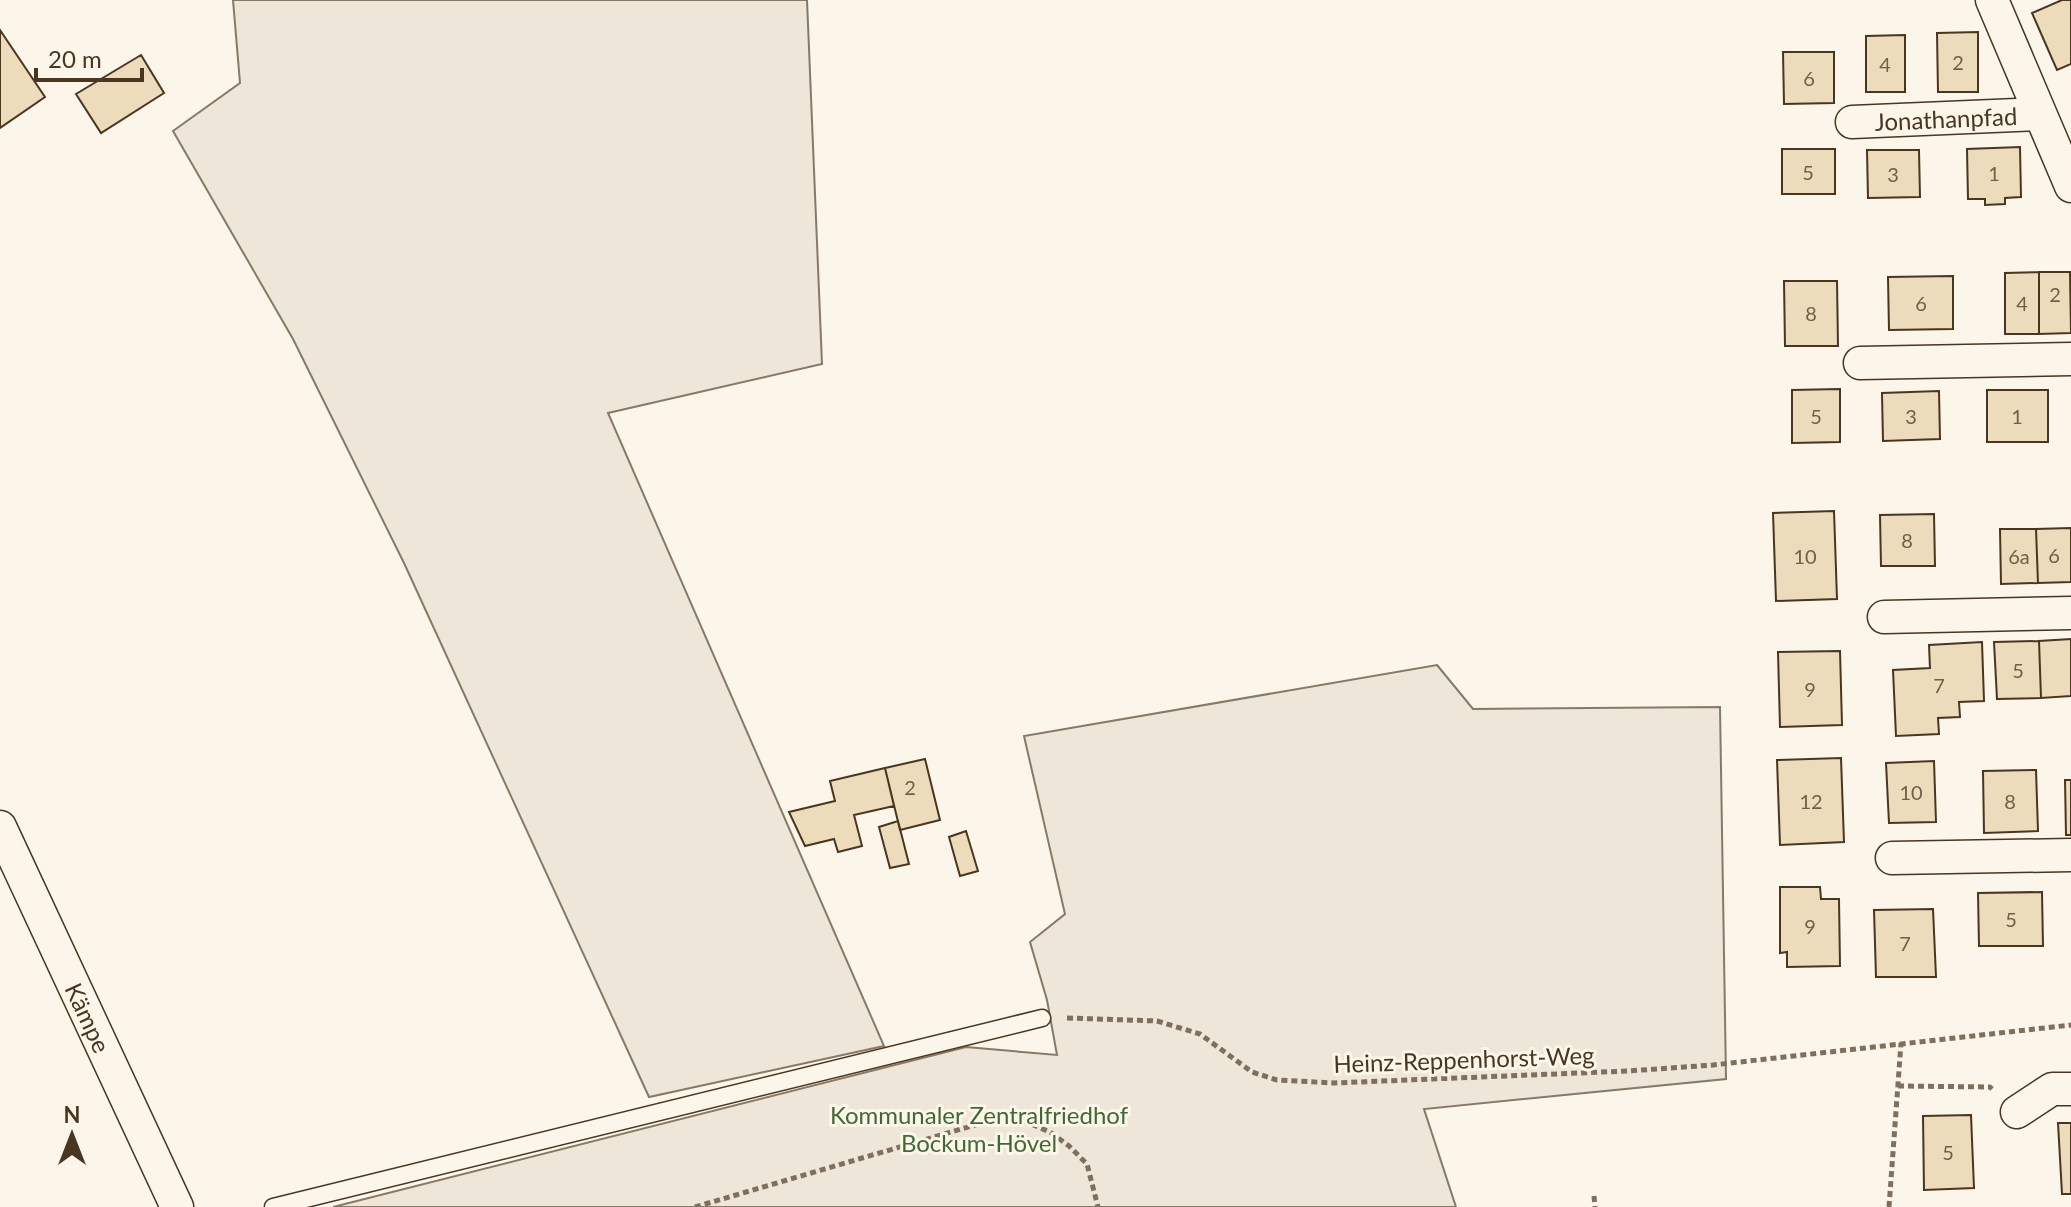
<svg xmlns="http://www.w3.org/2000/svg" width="2071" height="1207" viewBox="0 0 2071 1207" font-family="Lato,sans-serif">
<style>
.green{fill:#ede6d9;stroke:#887966;stroke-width:2}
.building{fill:#ecdcbc;stroke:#4a3520;stroke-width:2}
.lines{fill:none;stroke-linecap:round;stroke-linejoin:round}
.lane-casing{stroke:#4a3520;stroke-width:19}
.street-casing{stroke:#4a3520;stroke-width:35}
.path{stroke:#7f6f5c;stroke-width:5;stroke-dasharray:6 4;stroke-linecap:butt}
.lane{stroke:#fbf6e9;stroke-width:16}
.street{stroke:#fbf6e9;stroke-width:32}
.labels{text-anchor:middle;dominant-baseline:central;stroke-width:6;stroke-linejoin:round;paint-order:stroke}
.number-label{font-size:20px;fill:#725f47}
.street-label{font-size:24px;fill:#4a3520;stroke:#fbf6e9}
.park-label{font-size:24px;fill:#436837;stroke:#fbf6e9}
</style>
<rect width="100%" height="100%" fill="#fbf6e9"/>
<!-- green -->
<path class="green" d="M233,0H807L822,364L608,413L884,1046L649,1097L404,563L293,339L173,131L240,83Z
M1437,665L1473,709L1720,707L1726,1079L1424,1109L1456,1207H333L966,1047L1057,1055L1047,1000L1030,942L1065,914L1024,736Z"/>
<!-- building -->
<path class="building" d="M2062,0H2071V64L2057,70L2032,13Z
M0,30L45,97L0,128Z
M1978,32V92H1938L1937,33Z
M1905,35V92H1866V36Z
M1783,52H1834V103L1784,104Z
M141,55L164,93L101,133L76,94Z
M2020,147L2021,197L2005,198V204L1985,205V199H1968L1967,149Z
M1782,149H1835V194H1782Z
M1867,150H1919L1920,197L1868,198Z
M2039,272H2070L2071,333L2039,334Z
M2039,272V334H2005V273Z
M1953,276V329L1889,330L1888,277Z
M1784,281H1837L1838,346H1785Z
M1840,389V442L1792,443V390Z
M1987,390H2048V442H1987Z
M1939,391L1940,439L1883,441L1882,393Z
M1834,511L1837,599L1776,601L1773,513Z
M1934,514L1935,566H1881L1880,515Z
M2071,528V582L2038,583L2036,529Z
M2000,529H2036L2038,583L2001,584Z
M2071,639V696L2041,698L2039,641Z
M2039,641L2041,698L1997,699L1994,642Z
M1982,642L1984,701L1959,702L1960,717L1938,718L1939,734L1896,736L1893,670L1930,668L1929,645Z
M1840,651L1842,725L1780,727L1778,652Z
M1841,758L1844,842L1780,845L1777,760Z
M925,759L940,820L900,830L885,768Z
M1934,761L1936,822L1889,823L1886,763Z
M885,768L894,806L854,815L862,846L838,852L834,839L805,846L789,812L835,801L830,781Z
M2036,770L2038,831L1984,833L1983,771Z
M2065,780H2071V835H2066Z
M898,821L909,864L890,868L879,827Z
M966,831L978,871L960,876L949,837Z
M1780,887H1820L1821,899H1839L1840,966L1787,967V952L1780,953Z
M2042,892L2043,946H1979L1978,893Z
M1933,909L1936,977H1876L1874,910Z
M1971,1115L1974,1188L1924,1190L1923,1116Z
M2058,1123H2071V1194H2062Z"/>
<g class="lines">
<defs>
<path id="lane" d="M273,1207L1042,1018"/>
<g id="street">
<path d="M1992,0L2071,186"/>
<path id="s1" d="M1852,122L2039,114"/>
<path d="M1860,363L2071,359"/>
<path d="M1884,617L2071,613"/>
<path id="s2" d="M0,827L177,1207"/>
<path d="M1892,858L2071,855"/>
<path d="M2017,1112L2052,1089H2071"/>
</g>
</defs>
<!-- lane casing -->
<use href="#lane" class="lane-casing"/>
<!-- street casing -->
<use href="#street" class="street-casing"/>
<!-- path -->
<path class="path" d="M1067,1018L1157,1021L1200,1034L1252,1072L1277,1080L1334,1083L1628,1071L1713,1065L2071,1025
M1898,1086L1990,1087L1992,1089
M1594,1196L1595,1207
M695,1207L992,1120L1026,1122L1050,1132L1069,1146L1087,1164L1098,1207
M1889,1207L1901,1043"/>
<!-- lane -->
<use href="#lane" class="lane"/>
<!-- street -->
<use href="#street" class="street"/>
</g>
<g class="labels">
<!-- number labels -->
<g class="number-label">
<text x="1958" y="62">2</text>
<text x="1885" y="64">4</text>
<text x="1809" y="78">6</text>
<text x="1808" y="172">5</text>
<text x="1994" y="173">1</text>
<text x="1893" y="174">3</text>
<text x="2055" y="294">2</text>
<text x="1921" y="303">6</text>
<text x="2022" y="303">4</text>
<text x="1811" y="313">8</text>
<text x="1816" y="416">5</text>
<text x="1911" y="416">3</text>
<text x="2017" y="416">1</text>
<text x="1907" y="540">8</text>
<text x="2054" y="555">6</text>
<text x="1805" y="556">10</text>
<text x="2019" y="556">6a</text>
<text x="2018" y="670">5</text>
<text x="1939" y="685">7</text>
<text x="1810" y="689">9</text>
<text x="910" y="787">2</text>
<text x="1911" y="792">10</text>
<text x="1811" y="801">12</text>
<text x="2010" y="801">8</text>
<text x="2011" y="919">5</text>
<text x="1810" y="926">9</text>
<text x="1905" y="943">7</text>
<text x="1948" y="1152">5</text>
</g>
<!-- street labels -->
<g class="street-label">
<text stroke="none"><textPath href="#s1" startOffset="94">Jonathanpfad</textPath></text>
<text stroke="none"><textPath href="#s2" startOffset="210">Kämpe</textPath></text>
<text transform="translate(1464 1059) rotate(-2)">Heinz-Reppenhorst-Weg</text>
</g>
<!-- park labels -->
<g class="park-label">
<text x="979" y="1114">Kommunaler Zentralfriedhof<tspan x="979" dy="28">Bockum-Hövel</tspan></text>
</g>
</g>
<!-- north arrow -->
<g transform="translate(72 1135)" stroke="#fbf6e9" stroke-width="6" paint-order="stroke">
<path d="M0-6L14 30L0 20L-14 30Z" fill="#4a3520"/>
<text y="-12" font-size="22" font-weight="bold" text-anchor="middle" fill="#4a3520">N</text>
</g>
<!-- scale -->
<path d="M36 68v12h106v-12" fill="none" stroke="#4a3520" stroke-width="4"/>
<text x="48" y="68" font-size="24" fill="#4a3520" stroke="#fbf6e9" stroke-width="6" paint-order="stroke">20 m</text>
</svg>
